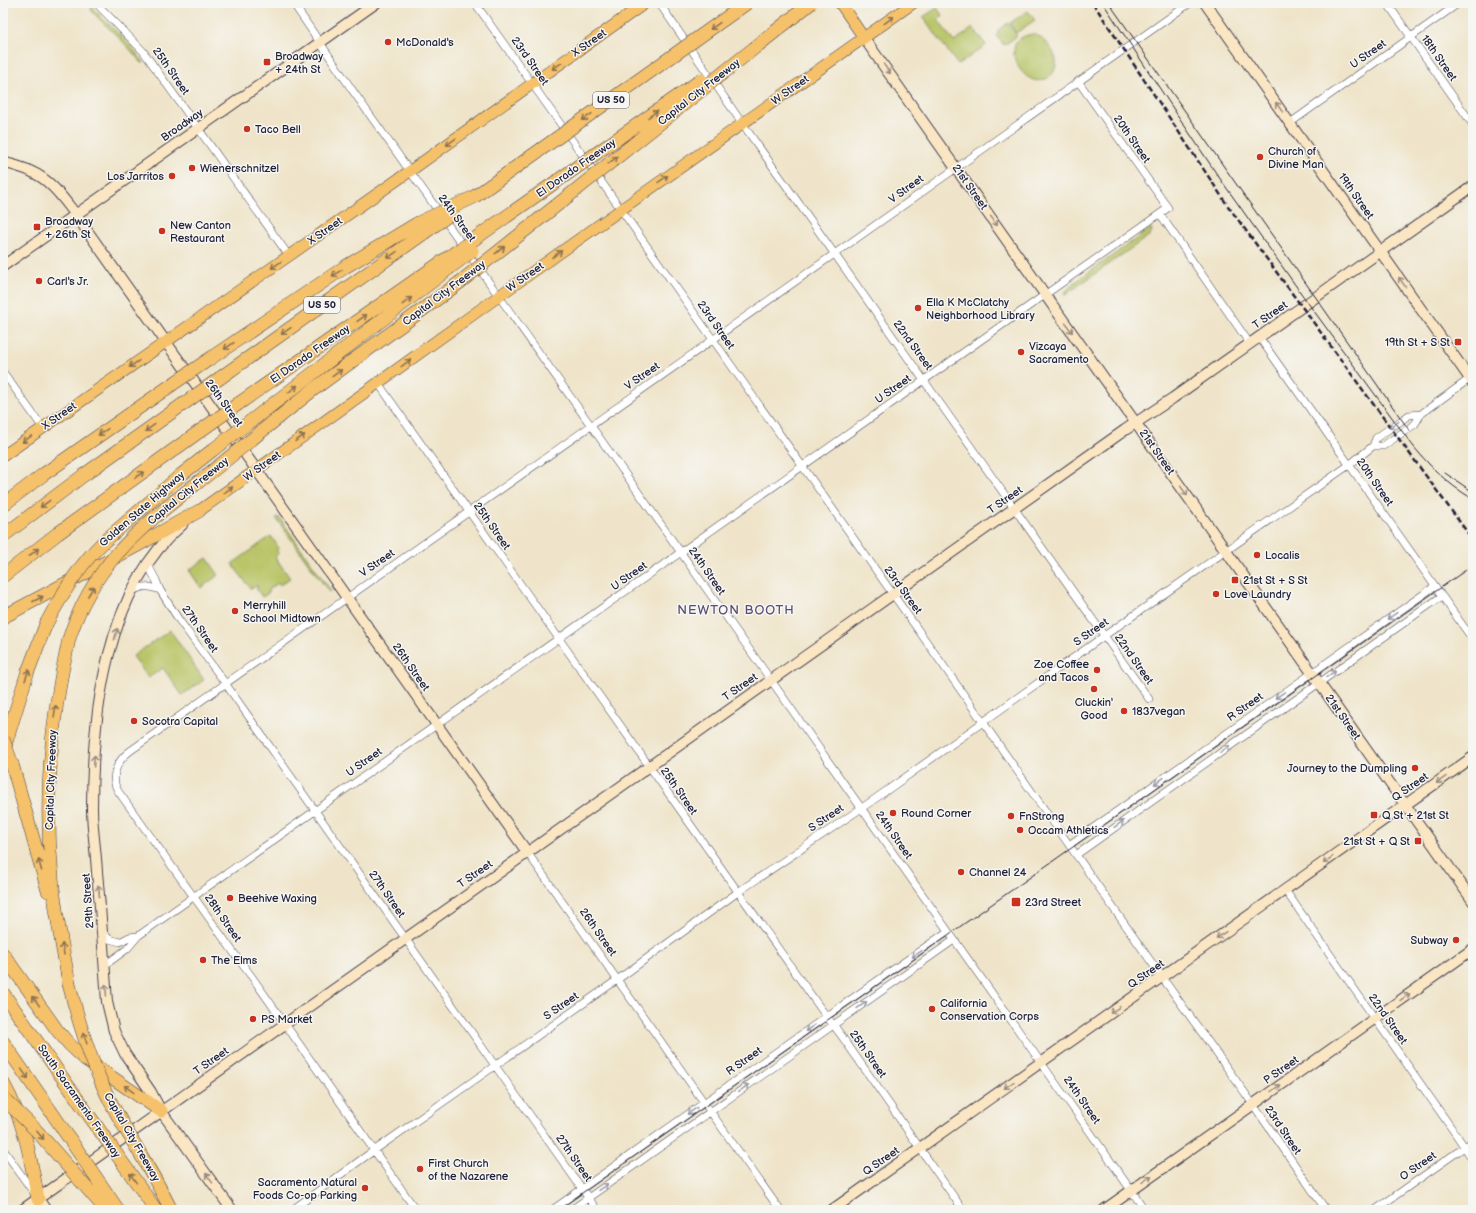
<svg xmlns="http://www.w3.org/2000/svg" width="1476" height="1213" viewBox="0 0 1476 1213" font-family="'Balsamiq Sans',sans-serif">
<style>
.green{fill:#b9c567;stroke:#6e7451}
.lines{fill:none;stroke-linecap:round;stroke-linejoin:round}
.street-casing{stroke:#413f50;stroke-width:8}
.secondary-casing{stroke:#413f50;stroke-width:12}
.primary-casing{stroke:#413f50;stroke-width:12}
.highway-casing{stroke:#413f50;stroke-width:14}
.street{stroke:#fff;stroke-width:7}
.secondary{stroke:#fbe6c4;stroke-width:10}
.primary{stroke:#f5c16b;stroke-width:11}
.highway{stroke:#f5c16b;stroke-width:13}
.tram{stroke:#22223b;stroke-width:1}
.rail{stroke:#22223b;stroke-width:2.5;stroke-dasharray:6 3;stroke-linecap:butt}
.highway-bridge-casing{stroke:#413f50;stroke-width:14;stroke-linecap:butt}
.highway-bridge{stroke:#f5c16b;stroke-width:13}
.oneway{stroke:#8c7253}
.oneway2{stroke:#998e86}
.oneway3{stroke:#9c9ca7}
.poi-dot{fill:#c8321e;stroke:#f6f6f2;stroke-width:1.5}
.labels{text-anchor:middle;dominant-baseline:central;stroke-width:3;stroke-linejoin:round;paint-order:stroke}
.shield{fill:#f6f6f2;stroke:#626272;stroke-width:1}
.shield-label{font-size:10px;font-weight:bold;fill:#22223b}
.poi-label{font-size:11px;fill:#22223b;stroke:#f6f6f2;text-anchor:start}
.street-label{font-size:11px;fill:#22223b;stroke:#f6f6f2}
.quarter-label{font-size:13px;letter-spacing:1px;fill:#5a4c73;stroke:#f6f6f2}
</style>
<rect width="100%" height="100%" fill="#f6f6f2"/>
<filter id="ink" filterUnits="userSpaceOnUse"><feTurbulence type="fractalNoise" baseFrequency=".025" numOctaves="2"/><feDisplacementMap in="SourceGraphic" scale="8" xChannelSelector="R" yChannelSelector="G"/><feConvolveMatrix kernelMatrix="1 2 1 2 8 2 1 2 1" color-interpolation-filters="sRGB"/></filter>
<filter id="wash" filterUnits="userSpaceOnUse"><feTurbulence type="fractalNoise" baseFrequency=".012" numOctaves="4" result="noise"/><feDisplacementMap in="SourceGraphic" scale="16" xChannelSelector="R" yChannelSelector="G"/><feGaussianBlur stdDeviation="0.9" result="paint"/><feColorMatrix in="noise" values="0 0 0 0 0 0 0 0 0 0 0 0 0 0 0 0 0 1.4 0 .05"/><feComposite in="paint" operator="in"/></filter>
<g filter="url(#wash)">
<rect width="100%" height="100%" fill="#efe4c9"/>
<!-- green -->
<path class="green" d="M92,7L131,46L144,63L140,62C126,42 107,28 91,10Z
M937,8L943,16L938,20L954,42L973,28L986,45L958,65L923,17Z
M1028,11L1035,20L1016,33L1010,23Z
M1008,23L1017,36L1004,45L997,37L998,30Z
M1034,34C1049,41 1066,63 1049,77C1025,96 992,37 1034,34Z
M1151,228L1152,231L1150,235L1065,295V292L1074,283Z
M279,517L331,591L329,592L276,518Z
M271,536L279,548L276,550L279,553L275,557L290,578L280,585L278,583L268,590L269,593L262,597L256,588L258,587L257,585L251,589L232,564Z
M207,558L218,574L217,576L201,588L189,570Z
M170,630L204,680L182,695L163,668L148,678L133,656Z"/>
</g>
<g filter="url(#ink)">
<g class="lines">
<defs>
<path id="street" d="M96,3L143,51L289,256
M293,3L355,94L636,489L1145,1210
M475,3L938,658L1159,973L1245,1093L1326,1210
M659,3L742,123L1149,699
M1387,3L1473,125
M1290,123L1459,3
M1160,214L1250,344
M1259,337L1473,640
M3,372L43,428
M378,383L821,1009L841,1035L963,1210
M1373,446H1383L1415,424L1421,414L1472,377
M147,563L156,580L160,590L179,620L225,683L597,1210
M133,591C142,585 150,586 160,590
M1069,845L1435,586
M527,852L780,1210
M1076,855L1442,596
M1285,890L1457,1136L1473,1160
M102,931L109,939L120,942L129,937L138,936
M105,965L127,949L138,936L1046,294L1168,208L1078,81
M3,1149L34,1193
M292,1210L362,1159L617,980L738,892L872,801L1104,636L1349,465L1373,446L1376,438L1402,420L1409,415L1421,414
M416,1210L252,977L239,960L118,791C109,776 118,760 130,751L1190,3
M552,1210L948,931
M571,1210L954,940
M1375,1210L1473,1141"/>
<path id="secondary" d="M1205,3L1473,383
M864,38L1473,901
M3,162C12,165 22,167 30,171C51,180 63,198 76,215L527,852
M3,266L376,3
M182,525C106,589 92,715 92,808C92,829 96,851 97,872C101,915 104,958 107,1002L114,1031L125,1054L151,1092L161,1111L232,1210
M38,1199L46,1210
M22,1210L1125,430L1173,398L1473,186
M832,1210L1473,757
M1104,1210L1473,949"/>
<path id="primary" d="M840,3L864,38
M3,456L410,171L645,3
M199,511L378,383L510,288L913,3"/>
<path id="highway" d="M208,360L345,267L418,223
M220,378L424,233
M238,404L443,261
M251,421L448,269
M273,422L314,389L459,283
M3,505L44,474L170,386
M3,536L84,475L182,405
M108,538L181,475L214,449
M3,576L57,534L200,431
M3,617L138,545L199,511
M3,752L27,674L46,624
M12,764L48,891
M3,954L57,1030L70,1045L85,1059L161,1111
M69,984C63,948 55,913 52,877C44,797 51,717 69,639
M3,993L71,1090
M3,1042L50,1110
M3,1083C25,1122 30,1156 38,1199"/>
</defs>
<!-- street casing -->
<use href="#street" class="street-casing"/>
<!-- secondary casing -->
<use href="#secondary" class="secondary-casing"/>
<!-- primary casing -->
<use href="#primary" class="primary-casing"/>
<!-- highway casing -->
<use href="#highway" class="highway-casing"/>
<!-- street -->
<use href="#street" class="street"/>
<!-- secondary -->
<use href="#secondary" class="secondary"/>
<!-- primary -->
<use href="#primary" class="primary"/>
<!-- highway -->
<use href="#highway" class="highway"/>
<!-- tram -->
<path class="tram" d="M1103,3L1216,173L1308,303L1410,442C1428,465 1447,484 1473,499
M1109,3L1409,430
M1445,473L1473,492
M558,1210L1473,565"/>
<!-- rail -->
<path class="rail" d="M1093,3L1228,206L1473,540"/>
<defs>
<path id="highway-bridge" d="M418,223L474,197L747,3
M424,233L449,215
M443,261L701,80
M448,269L472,251
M459,283L811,3
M170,386L208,360
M182,405L220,378
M200,431L238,404
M214,449L251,421
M46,624C63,593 81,561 108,538
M69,639C91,568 136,531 192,487C219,466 246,444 273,422
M3,739L12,764
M69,984C80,1028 94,1073 116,1112C134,1145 155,1176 171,1210
M71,1090L156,1210
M3,1098L36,1130L106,1210
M50,1110L118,1210"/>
</defs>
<!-- highway-bridge casing -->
<use href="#highway-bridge" class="highway-bridge-casing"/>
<!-- highway-bridge -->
<use href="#highway-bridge" class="highway-bridge"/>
</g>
<!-- one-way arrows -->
<defs><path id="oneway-shaft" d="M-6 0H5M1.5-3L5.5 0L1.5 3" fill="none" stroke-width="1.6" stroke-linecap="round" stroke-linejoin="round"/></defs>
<g class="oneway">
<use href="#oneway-shaft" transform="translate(889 20) rotate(-36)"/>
<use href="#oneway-shaft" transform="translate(715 26) rotate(145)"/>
<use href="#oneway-shaft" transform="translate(557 66) rotate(145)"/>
<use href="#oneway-shaft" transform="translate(653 114) rotate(-35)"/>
<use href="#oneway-shaft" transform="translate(587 117) rotate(145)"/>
<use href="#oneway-shaft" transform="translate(451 142) rotate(144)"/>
<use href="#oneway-shaft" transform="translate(613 160) rotate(-38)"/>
<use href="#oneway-shaft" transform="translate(663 179) rotate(-35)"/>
<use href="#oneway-shaft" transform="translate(500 250) rotate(-38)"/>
<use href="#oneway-shaft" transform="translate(557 254) rotate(-35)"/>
<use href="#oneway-shaft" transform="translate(392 255) rotate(145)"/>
<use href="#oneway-shaft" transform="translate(276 265) rotate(145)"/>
<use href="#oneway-shaft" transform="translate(337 273) rotate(146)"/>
<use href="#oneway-shaft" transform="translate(407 301) rotate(-38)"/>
<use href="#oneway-shaft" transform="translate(362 318) rotate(-35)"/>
<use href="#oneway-shaft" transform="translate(286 331) rotate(145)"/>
<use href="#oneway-shaft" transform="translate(229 346) rotate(146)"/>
<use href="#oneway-shaft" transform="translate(406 363) rotate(-36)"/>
<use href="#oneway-shaft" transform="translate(134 364) rotate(145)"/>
<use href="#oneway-shaft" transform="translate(337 373) rotate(-36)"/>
<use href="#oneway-shaft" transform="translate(293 389) rotate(-38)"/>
<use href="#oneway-shaft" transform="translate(150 428) rotate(144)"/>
<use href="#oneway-shaft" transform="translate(103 432) rotate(145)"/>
<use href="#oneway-shaft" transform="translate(300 438) rotate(-35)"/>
<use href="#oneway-shaft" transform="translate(27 439) rotate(145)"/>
<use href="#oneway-shaft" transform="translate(139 475) rotate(-36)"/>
<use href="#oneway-shaft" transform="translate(228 490) rotate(-36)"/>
<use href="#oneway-shaft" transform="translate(45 504) rotate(143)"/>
<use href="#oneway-shaft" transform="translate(34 552) rotate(-38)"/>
<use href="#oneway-shaft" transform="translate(91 591) rotate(-58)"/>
<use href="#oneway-shaft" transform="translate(38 599) rotate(-27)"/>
<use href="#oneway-shaft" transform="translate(27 675) rotate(-71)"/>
<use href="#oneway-shaft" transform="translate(55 711) rotate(-81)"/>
<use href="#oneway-shaft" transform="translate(40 865) rotate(-105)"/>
<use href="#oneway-shaft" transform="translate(63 949) rotate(-100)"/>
<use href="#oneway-shaft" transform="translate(36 1001) rotate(-125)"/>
<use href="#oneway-shaft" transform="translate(85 1038) rotate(-109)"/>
<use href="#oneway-shaft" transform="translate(25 1074) rotate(55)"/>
<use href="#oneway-shaft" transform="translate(129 1089) rotate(-144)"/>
<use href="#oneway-shaft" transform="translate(40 1135) rotate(50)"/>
<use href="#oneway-shaft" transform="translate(133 1178) rotate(-125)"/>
</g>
<g class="oneway2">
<use href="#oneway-shaft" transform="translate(887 69) rotate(54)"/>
<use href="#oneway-shaft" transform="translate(1279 107) rotate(-126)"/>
<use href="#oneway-shaft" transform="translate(994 221) rotate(55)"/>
<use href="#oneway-shaft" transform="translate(1402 282) rotate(-125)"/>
<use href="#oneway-shaft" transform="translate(1069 328) rotate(55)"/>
<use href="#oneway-shaft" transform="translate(1184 491) rotate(55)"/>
<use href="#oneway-shaft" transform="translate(116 634) rotate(-74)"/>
<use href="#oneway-shaft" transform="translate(94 761) rotate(-86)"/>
<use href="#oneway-shaft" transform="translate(1441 780) rotate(145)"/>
<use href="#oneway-shaft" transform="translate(1328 860) rotate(144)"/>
<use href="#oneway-shaft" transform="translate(99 891) rotate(-94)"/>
<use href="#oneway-shaft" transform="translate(1221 935) rotate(145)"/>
<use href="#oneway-shaft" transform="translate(106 990) rotate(-94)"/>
<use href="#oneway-shaft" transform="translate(1405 997) rotate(-35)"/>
<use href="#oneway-shaft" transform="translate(1115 1010) rotate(145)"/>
<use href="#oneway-shaft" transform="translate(1009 1085) rotate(145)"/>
<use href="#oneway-shaft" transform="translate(1276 1088) rotate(-35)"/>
<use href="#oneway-shaft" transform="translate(209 1178) rotate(-126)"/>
<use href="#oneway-shaft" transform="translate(1147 1179) rotate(-35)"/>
</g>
<g class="oneway3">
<use href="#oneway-shaft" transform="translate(1394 425) rotate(144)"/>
<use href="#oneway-shaft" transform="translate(1392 616) rotate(145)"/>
<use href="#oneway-shaft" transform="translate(1331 674) rotate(-35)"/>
<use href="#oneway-shaft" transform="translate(1280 695) rotate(145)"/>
<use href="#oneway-shaft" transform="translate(1225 749) rotate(-35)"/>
<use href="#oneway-shaft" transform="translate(1159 781) rotate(145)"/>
<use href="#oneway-shaft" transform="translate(1119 824) rotate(-35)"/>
<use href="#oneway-shaft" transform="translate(917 954) rotate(145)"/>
<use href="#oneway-shaft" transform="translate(862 1005) rotate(-35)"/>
<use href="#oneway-shaft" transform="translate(810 1028) rotate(145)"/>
<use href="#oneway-shaft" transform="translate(744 1088) rotate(-35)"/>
<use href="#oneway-shaft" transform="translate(692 1111) rotate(145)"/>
<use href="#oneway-shaft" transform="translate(603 1187) rotate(-35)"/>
</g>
</g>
<!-- markers -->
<g class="poi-dot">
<circle cx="388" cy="42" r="4"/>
<rect x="263" y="58" width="8" height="8" rx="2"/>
<circle cx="247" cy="129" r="4"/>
<circle cx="1260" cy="157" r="4"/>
<circle cx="192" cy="168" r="4"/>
<circle cx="172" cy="176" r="4"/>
<rect x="33" y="223" width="8" height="8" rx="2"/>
<circle cx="162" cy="231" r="4"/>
<circle cx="39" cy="281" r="4"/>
<circle cx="918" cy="308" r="4"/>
<rect x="1454" y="338" width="8" height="8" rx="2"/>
<circle cx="1021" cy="352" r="4"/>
<circle cx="1257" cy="555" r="4"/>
<rect x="1231" y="576" width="8" height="8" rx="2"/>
<circle cx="1216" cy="594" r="4"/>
<circle cx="235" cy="611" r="4"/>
<circle cx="1097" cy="670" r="4"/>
<circle cx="1094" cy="689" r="4"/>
<circle cx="1124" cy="711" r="4"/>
<circle cx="134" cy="721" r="4"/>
<circle cx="1415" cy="768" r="4"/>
<circle cx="893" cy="813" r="4"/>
<rect x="1370" y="811" width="8" height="8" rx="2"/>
<circle cx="1011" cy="816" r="4"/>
<circle cx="1020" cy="830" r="4"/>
<rect x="1414" y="837" width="8" height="8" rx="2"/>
<circle cx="961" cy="872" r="4"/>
<circle cx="230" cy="898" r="4"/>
<rect x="1011" y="897" width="10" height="10" rx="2"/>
<circle cx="1456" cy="940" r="4"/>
<circle cx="203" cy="960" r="4"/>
<circle cx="932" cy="1009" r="4"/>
<circle cx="253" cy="1019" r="4"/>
<circle cx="420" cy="1169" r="4"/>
<circle cx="365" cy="1188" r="4"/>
</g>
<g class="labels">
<!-- shield labels -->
<g class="shield">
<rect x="593" y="92" width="36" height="16" rx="3"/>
<rect x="304" y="297" width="36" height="16" rx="3"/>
</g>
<g class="shield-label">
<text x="611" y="100">US 50</text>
<text x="322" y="305">US 50</text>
</g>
<!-- poi labels -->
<g class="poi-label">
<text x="396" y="42">McDonald's</text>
<text x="275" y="56">Broadway<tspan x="275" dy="13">+ 24th St</tspan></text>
<text x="255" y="129">Taco Bell</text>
<text x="1268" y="151">Church of<tspan x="1268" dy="13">Divine Man</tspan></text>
<text x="200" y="168">Wienerschnitzel</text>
<text x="164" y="176" text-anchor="end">Los Jarritos</text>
<text x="45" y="221">Broadway<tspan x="45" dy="13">+ 26th St</tspan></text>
<text x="170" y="225">New Canton<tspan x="170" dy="13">Restaurant</tspan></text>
<text x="47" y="281">Carl's Jr.</text>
<text x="926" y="302">Ella K McClatchy<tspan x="926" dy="13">Neighborhood Library</tspan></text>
<text x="1450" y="342" text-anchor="end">19th St + S St</text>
<text x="1029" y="346">Vizcaya<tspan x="1029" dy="13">Sacramento</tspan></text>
<text x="1265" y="555">Localis</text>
<text x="1243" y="580">21st St + S St</text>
<text x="1224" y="594">Love Laundry</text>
<text x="243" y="605">Merryhill<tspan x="243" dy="13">School Midtown</tspan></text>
<text x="1089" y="664" text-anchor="end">Zoe Coffee<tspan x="1089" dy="13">and Tacos</tspan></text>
<text x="1094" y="702" text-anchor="middle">Cluckin'<tspan x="1094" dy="13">Good</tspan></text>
<text x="1132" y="711">1837vegan</text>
<text x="142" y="721">Socotra Capital</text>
<text x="1407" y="768" text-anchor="end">Journey to the Dumpling</text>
<text x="901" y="813">Round Corner</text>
<text x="1382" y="815">Q St + 21st St</text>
<text x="1019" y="816">FnStrong</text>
<text x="1028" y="830">Occam Athletics</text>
<text x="1410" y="841" text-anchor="end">21st St + Q St</text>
<text x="969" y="872">Channel 24</text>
<text x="238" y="898">Beehive Waxing</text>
<text x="1025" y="902">23rd Street</text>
<text x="1448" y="940" text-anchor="end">Subway</text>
<text x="211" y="960">The Elms</text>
<text x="940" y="1003">California<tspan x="940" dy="13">Conservation Corps</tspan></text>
<text x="261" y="1019">PS Market</text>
<text x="428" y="1163">First Church<tspan x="428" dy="13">of the Nazarene</tspan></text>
<text x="357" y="1182" text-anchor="end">Sacramento Natural<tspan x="357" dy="13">Foods Co-op Parking</tspan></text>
</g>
<!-- street labels -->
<g class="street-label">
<text transform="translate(589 43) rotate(-35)">X Street</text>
<text transform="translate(1368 54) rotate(-35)">U Street</text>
<text transform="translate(1439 58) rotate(55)">18th Street</text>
<text transform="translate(530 61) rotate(55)">23rd Street</text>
<text transform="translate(171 71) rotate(55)">25th Street</text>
<text transform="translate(790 90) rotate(-35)">W Street</text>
<text transform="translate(699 92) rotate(-38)">Capital City Freeway</text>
<text transform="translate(182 125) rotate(-35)">Broadway</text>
<text transform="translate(1132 139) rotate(55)">20th Street</text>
<text transform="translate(576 168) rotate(-35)">El Dorado Freeway</text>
<text transform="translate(970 187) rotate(55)">21st Street</text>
<text transform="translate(906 189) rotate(-36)">V Street</text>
<text transform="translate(1356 196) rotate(55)">19th Street</text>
<text transform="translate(457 218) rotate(54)">24th Street</text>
<text transform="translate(325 231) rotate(-35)">X Street</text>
<text transform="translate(525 277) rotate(-35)">W Street</text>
<text transform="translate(444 293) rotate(-37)">Capital City Freeway</text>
<text transform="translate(1270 315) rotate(-35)">T Street</text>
<text transform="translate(716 325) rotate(55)">23rd Street</text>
<text transform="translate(913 345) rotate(54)">22nd Street</text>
<text transform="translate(310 354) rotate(-35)">El Dorado Freeway</text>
<text transform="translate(642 376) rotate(-35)">V Street</text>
<text transform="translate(893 389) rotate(-35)">U Street</text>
<text transform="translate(224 403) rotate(54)">26th Street</text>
<text transform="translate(59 416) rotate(-35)">X Street</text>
<text transform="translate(1157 452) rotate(55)">21st Street</text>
<text transform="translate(262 466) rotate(-36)">W Street</text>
<text transform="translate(1375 482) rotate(55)">20th Street</text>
<text transform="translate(188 491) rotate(-39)">Capital City Freeway</text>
<text transform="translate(1005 500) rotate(-35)">T Street</text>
<text transform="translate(142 509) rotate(-41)">Golden State Highway</text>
<text transform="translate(492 526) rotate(55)">25th Street</text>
<text transform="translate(377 563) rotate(-35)">V Street</text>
<text transform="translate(707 571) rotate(55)">24th Street</text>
<text transform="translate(629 576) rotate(-35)">U Street</text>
<text transform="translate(903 590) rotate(54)">23rd Street</text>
<text transform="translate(200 629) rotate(55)">27th Street</text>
<text transform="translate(1091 632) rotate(-35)">S Street</text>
<text transform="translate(1134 659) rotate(55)">22nd Street</text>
<text transform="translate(411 667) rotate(55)">26th Street</text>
<text transform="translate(740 687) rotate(-35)">T Street</text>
<text transform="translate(1245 707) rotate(-35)">R Street</text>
<text transform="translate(1343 717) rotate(55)">21st Street</text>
<text transform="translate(364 762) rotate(-35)">U Street</text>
<text transform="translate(51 780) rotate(-88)">Capital City Freeway</text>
<text transform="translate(1410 787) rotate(-35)">Q Street</text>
<text transform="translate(679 791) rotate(55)">25th Street</text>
<text transform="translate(826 818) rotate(-34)">S Street</text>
<text transform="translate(894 835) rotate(55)">24th Street</text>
<text transform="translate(475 874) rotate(-35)">T Street</text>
<text transform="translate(387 894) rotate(55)">27th Street</text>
<text transform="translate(88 901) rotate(-94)">29th Street</text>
<text transform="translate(223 918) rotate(55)">28th Street</text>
<text transform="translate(598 932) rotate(55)">26th Street</text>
<text transform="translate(1146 974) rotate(-35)">Q Street</text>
<text transform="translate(561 1006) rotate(-35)">S Street</text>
<text transform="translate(1388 1019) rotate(55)">22nd Street</text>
<text transform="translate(868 1054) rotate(55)">25th Street</text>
<text transform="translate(211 1061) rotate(-35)">T Street</text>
<text transform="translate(744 1061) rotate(-35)">R Street</text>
<text transform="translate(1281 1070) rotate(-35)">P Street</text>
<text transform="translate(1082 1100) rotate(55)">24th Street</text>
<text transform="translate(79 1101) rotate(55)">South Sacramento Freeway</text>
<text transform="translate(1283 1130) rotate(56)">23rd Street</text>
<text transform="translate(132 1137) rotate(60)">Capital City Freeway</text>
<text transform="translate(574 1158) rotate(55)">27th Street</text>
<text transform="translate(881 1161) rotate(-35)">Q Street</text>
<text transform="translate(1418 1166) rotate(-35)">O Street</text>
</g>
<!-- quarter labels -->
<g class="quarter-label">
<text x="736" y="610">NEWTON BOOTH</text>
</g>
</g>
<!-- margin -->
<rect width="1476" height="1213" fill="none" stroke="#f6f6f2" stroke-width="16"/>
</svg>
